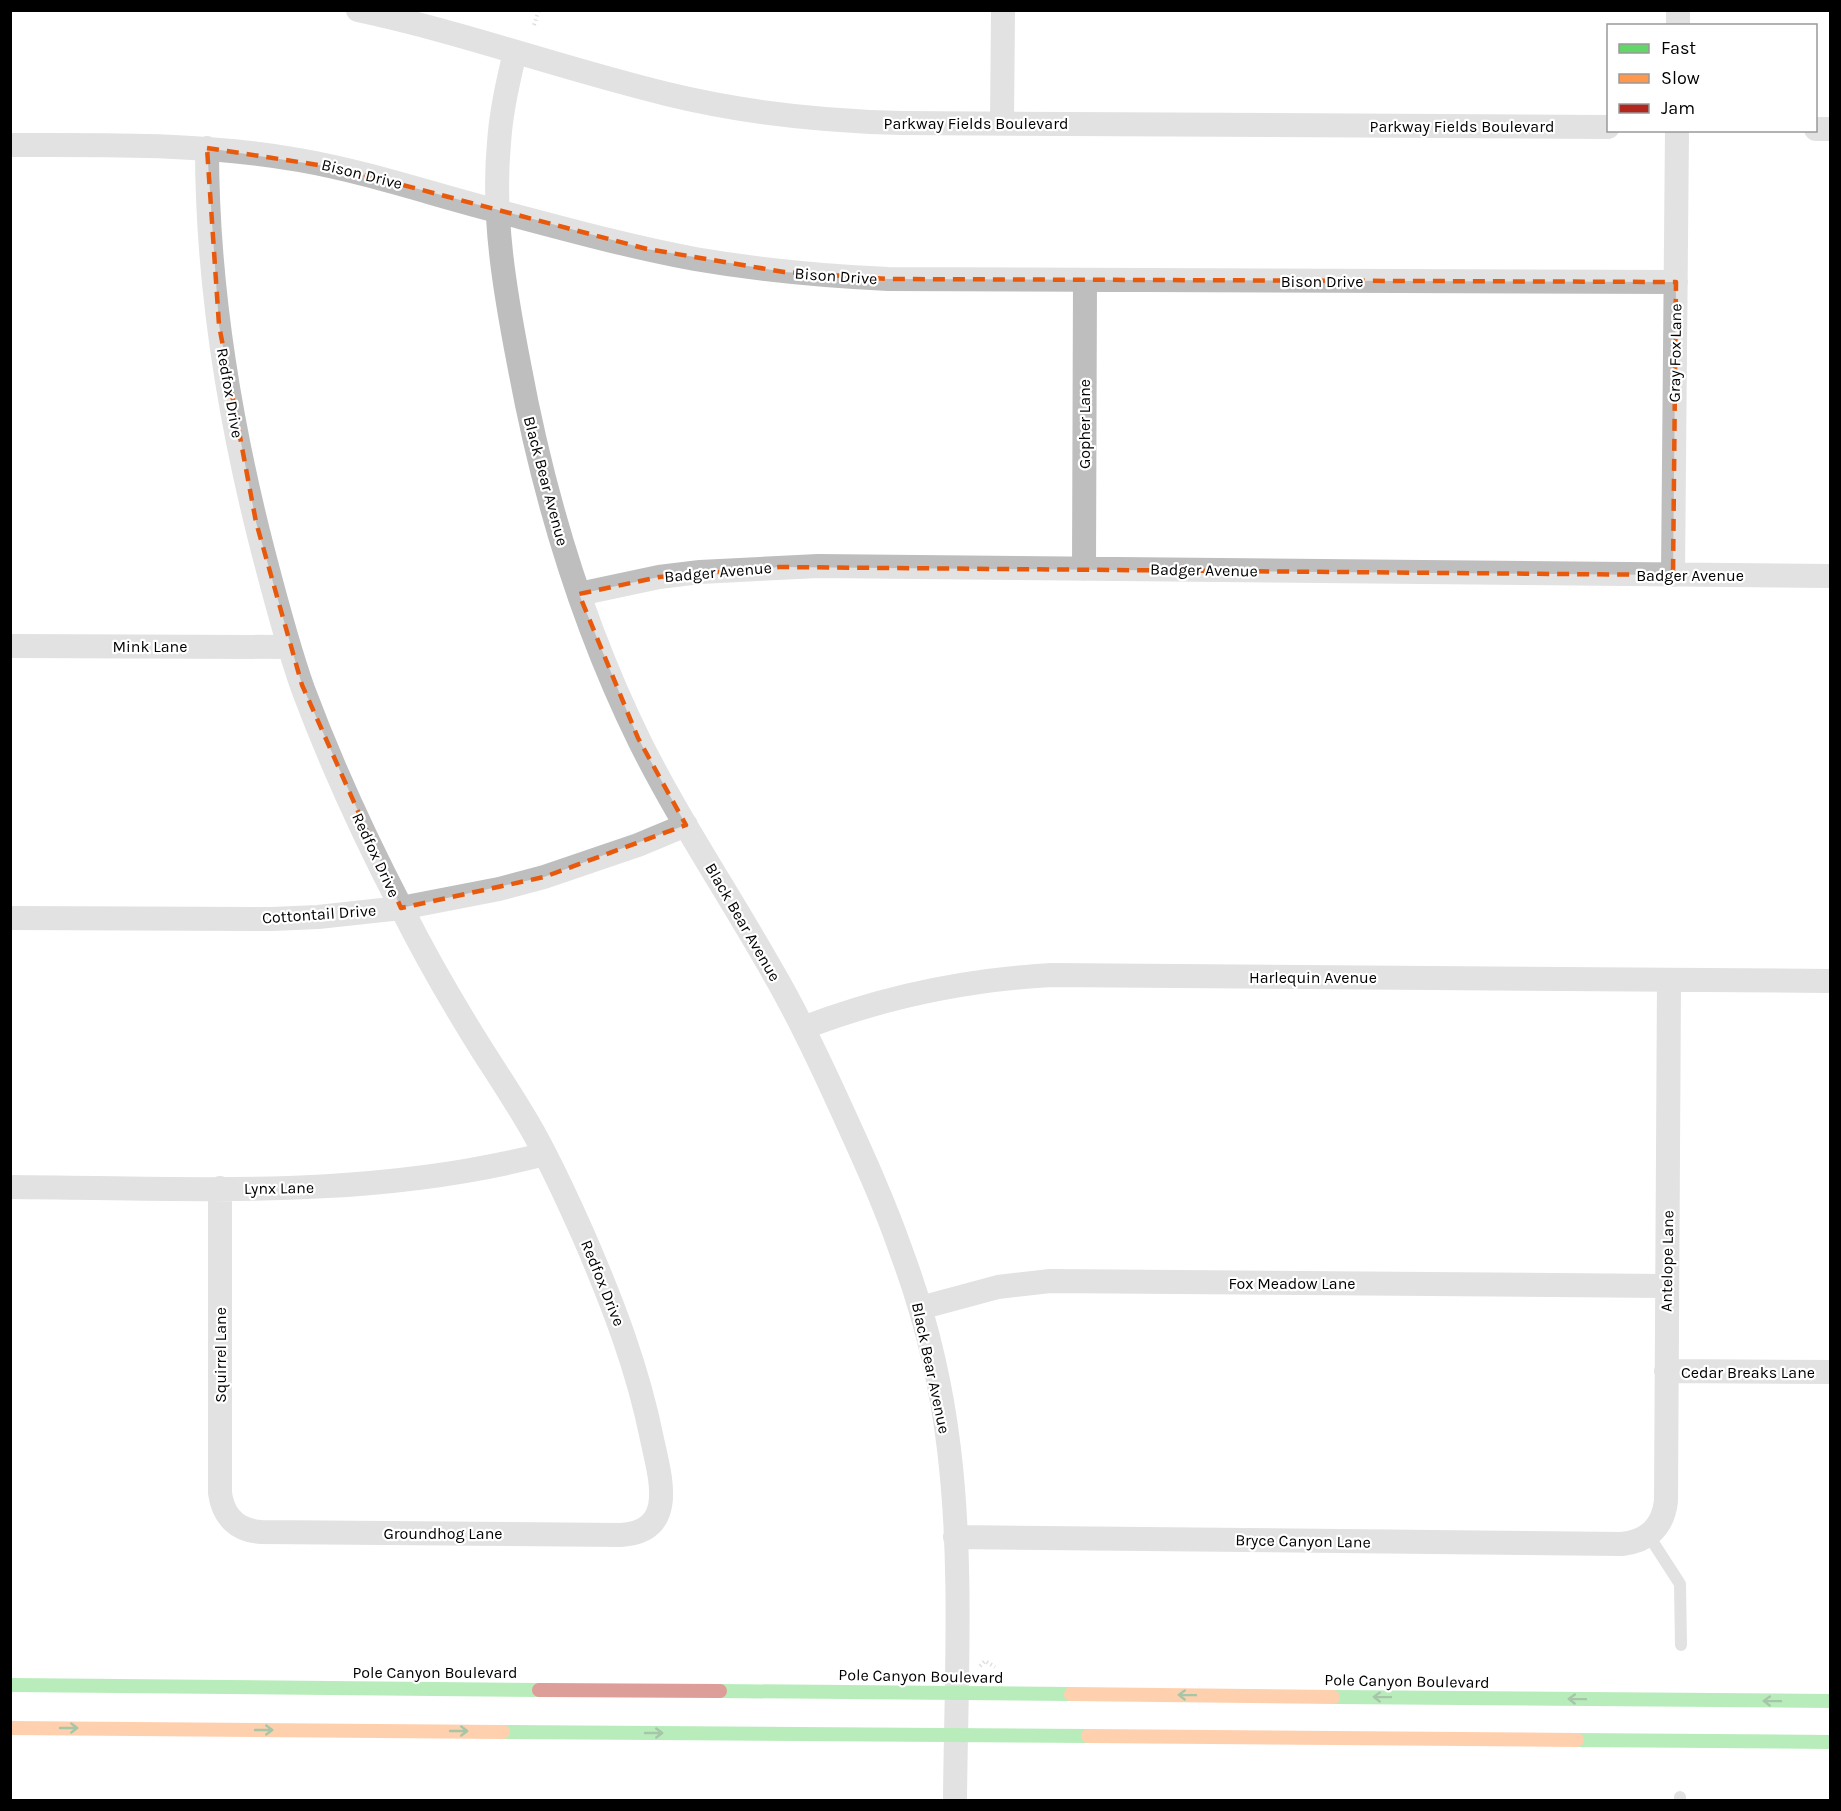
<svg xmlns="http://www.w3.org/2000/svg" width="1841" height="1811" viewBox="0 0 1841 1811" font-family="Karla,sans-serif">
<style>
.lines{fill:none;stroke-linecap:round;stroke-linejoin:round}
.path{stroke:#b9b9b9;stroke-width:4;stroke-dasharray:1.5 3;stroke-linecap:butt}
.lane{stroke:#bebebe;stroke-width:12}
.street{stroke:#bebebe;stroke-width:24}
.fast{stroke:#63d668;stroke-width:14}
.slow{stroke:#ff974d;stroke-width:14}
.jam{stroke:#b3261e;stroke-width:14}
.oneway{stroke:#3b803e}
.marked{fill:none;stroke:#e8590c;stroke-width:4.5;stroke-dasharray:12 8;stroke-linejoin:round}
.labels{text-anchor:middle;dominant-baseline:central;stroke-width:4.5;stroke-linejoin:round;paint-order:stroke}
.street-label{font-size:16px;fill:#000;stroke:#fff}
</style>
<rect width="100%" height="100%" fill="#fff"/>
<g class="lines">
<!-- path -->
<path class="path" d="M534,25L539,10
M980,1666L985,1661L995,1667"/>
<!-- lane -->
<path class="lane" d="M1649,1536L1680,1584L1681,1645
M1680,1800V1797"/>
<!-- street -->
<path class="street" d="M358,10C462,32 563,69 667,94C744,113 823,121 902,123L1608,127
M1678,26V10
M515,52C508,82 501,112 499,143C492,216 505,292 519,364C543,494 581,622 640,742C680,822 730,896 774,974C799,1017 820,1062 840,1106C862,1154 884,1202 901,1251C925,1315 941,1382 949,1449C963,1565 956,1684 955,1800
M1002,123L1003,10
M1816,129H1830
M10,145C107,145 204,143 299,160C368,172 434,195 501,212C565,229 630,247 695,259C759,270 823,276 888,279L1676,282
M207,148C207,284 229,419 263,551C275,597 287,644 303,689C331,764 365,838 402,909C427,959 455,1007 484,1053C502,1081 520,1108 536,1137C554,1170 570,1205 585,1239C613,1304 638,1369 652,1439C660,1477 678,1531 621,1535L262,1532C237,1531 223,1516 220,1493V1188
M1084,569L1085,280
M1673,575L1677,130
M579,594L659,577L700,572L818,566L1830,576
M10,646L289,647
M10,918L272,919L318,917L401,908L499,889L544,877L638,845L686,825
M803,1028C883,997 965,980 1051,975L1830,981
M10,1187C190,1188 370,1200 545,1154
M920,1308L998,1287L1050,1281L1666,1286
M1666,1371L1830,1372
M955,1537L1622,1544C1648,1541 1663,1527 1666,1501L1669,980"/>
<!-- fast -->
<path class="fast" d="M10,1685L539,1690
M720,1691L1071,1694
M1333,1697L1830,1701
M503,1732L1088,1736
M1577,1740L1830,1742"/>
<!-- slow -->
<path class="slow" d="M1071,1694L1333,1697
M10,1728L503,1732
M1088,1736L1577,1740"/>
<!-- jam -->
<path class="jam" d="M539,1690L720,1691"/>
</g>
<!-- one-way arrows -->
<defs><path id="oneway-shaft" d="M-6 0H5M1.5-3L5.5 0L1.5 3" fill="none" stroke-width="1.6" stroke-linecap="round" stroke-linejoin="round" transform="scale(1.5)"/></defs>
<g class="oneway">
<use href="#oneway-shaft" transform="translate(1187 1695) rotate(-179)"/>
<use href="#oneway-shaft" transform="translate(1382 1697) rotate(-179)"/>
<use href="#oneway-shaft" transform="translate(1577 1699) rotate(-179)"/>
<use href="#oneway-shaft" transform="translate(1772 1701) rotate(-179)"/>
<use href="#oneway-shaft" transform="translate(69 1728)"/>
<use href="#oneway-shaft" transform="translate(264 1730)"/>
<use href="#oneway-shaft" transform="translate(459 1731)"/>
<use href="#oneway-shaft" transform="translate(654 1733)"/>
</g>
<!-- marked area -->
<path d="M0 0H1841V1811H0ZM207,148L338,168L647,249L784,272L888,279L1676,282L1673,575L779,567L659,577L579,594L638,738L686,825L544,877L401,908L302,685L256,522L219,325Z" fill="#fff" fill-opacity=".55" fill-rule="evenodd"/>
<path class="marked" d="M207,148L338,168L647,249L784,272L888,279L1676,282L1673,575L779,567L659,577L579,594L638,738L686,825L544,877L401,908L302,685L256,522L219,325Z"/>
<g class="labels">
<!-- street labels -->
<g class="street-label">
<text x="976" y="123">Parkway Fields Boulevard</text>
<text x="1462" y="126">Parkway Fields Boulevard</text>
<text transform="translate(362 174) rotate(14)">Bison Drive</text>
<text transform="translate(836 276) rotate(4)">Bison Drive</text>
<text x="1322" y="281">Bison Drive</text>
<text transform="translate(1675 353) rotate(-89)">Gray Fox Lane</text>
<text transform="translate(230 393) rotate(80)">Redfox Drive</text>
<text transform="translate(1084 424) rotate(-90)">Gopher Lane</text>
<text transform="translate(546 481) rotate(75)">Black Bear Avenue</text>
<text transform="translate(1204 570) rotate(1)">Badger Avenue</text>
<text transform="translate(718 572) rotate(-5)">Badger Avenue</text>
<text x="1690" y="575">Badger Avenue</text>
<text x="150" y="646">Mink Lane</text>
<text transform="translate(376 855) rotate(65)">Redfox Drive</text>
<text transform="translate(319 914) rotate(-4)">Cottontail Drive</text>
<text transform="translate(743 922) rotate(60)">Black Bear Avenue</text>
<text x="1313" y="977">Harlequin Avenue</text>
<text transform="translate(279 1188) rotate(-1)">Lynx Lane</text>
<text transform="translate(1667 1261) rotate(-89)">Antelope Lane</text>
<text transform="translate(603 1283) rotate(68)">Redfox Drive</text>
<text x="1292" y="1283">Fox Meadow Lane</text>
<text transform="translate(220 1355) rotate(-90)">Squirrel Lane</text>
<text transform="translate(931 1368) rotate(78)">Black Bear Avenue</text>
<text x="1748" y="1372">Cedar Breaks Lane</text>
<text x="443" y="1533">Groundhog Lane</text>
<text transform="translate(1303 1541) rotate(1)">Bryce Canyon Lane</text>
<text x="435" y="1672">Pole Canyon Boulevard</text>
<text transform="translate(921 1676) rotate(1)">Pole Canyon Boulevard</text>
<text transform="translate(1407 1681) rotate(1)">Pole Canyon Boulevard</text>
</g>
</g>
<!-- border -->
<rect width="1841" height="1811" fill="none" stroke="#000000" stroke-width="24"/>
<!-- legend -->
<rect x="1607" y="24" width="210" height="108" fill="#ffffff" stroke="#999999" stroke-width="1.5"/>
<rect x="1619" y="44" width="30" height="9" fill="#63d668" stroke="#999999" stroke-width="1.5"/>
<text x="1661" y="54" font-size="18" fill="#000000">Fast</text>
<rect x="1619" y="74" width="30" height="9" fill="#ff974d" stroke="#999999" stroke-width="1.5"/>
<text x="1661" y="84" font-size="18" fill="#000000">Slow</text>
<rect x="1619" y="104" width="30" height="9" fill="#b3261e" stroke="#999999" stroke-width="1.5"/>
<text x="1661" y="114" font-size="18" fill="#000000">Jam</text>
</svg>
